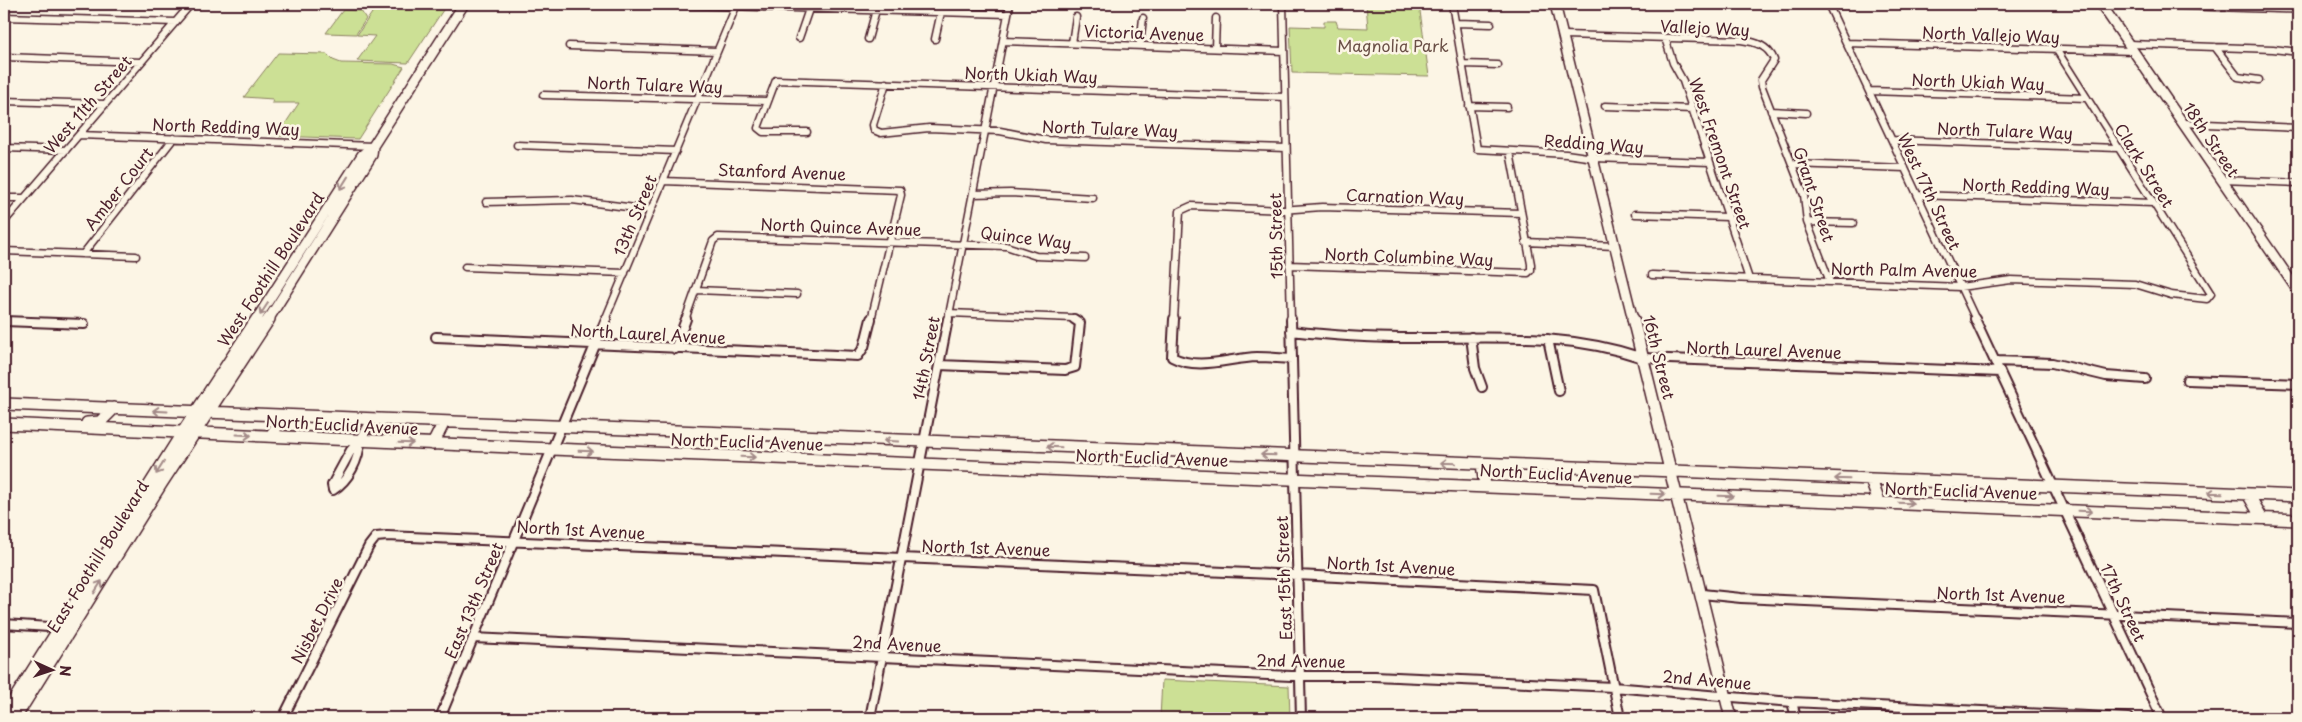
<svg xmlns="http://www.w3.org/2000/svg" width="2302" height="722" viewBox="0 0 2302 722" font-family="'Playpen Sans',sans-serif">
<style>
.green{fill:#cce095;stroke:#8b8060}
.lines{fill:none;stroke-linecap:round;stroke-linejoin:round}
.minor-far1-casing{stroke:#4a1f2b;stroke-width:9}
.minor-casing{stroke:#4a1f2b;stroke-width:12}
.major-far1-casing{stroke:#4a1f2b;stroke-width:12}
.major-casing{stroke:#4a1f2b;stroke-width:14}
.minor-far1{stroke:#fcf5e5;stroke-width:6}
.minor{stroke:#fcf5e5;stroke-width:8}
.major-far1{stroke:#fcf5e5;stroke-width:9}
.major{stroke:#fcf5e5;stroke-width:11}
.oneway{stroke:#a38a88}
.labels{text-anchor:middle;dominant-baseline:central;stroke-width:5;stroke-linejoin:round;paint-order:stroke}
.street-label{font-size:16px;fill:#4a1f2b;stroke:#fcf5e5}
.park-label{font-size:16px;fill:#6a4f46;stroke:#fcf5e5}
</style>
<rect width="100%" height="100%" fill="#fcf5e5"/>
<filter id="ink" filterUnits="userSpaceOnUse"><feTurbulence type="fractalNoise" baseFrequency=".02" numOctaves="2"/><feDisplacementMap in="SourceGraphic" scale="10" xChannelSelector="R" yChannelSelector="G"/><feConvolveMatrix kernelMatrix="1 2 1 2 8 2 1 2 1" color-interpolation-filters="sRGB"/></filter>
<g filter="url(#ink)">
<!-- green -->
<path class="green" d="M378,4H447L408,63L357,61L375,36L357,35Z
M1366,4H1419L1429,76L1292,73L1290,26L1324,27V21H1336L1338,27L1368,28Z
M343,10L361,11L366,19L356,34L326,33Z
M278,53L327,54L333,60L341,63L393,64L404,67L358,139L277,136L299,103H272L273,99L244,97Z
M1162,680L1289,686L1290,718H1160Z"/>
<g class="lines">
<defs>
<path id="minor-far1" d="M653,4L1008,14
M1283,4L1291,320
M1452,4L1477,149L1566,154L1594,158L1710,162
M1828,4L1976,320
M4,17L175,22
M1456,23L1491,24
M1563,35L1741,40C1755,42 1768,45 1774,60L1761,80L1762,87L1804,195L1807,222L1830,282
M799,38L809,9
M1665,38L1673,63L1683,81L1749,279
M868,39L876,10
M935,39L941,12
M1003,41L1284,51
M1072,43L1076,17
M1847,43L2134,51
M2129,44L2273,49L2298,52
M1140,45L1143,18
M569,46L717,51
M2215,47L2238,77L2259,80
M1215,48L1216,18
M4,57L141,62
M1463,64L1498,65
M886,83L873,125L874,130L881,133L929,128L1000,131L1046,140L1286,148
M1869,91L2087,98
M543,95L767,101
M4,101L105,104
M1469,106L1507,107
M1605,106L1693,109
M1771,111L1806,113
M2183,123L2298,128
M807,132H763L758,128L776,80L1285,97
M79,135L373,146
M1892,140L2118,148
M517,145L676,151
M4,148L66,150
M1792,164L1905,168
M2222,180L2298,183
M663,181L900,190L901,195L871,320
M973,194L1010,193L1093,198
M1918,195L2153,203
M4,198H24
M486,202L572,200L651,210
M1635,214L1728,217
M4,222L191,4
M1807,222L1853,223
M1526,242L1615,246
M4,251L136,256
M83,254L174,138
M1289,265L1528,273L1531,270V264L1510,152
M465,267L625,273
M1652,275L1960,287L2011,280L2135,284L2171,295L2207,299L2211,294L2056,49
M696,290L797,294
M949,313L1073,318L1076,320
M605,320L737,4
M685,320L713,241L718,237L1006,246L1036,256L1085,258
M948,320L1010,4
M1174,320L1180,211L1191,206L1281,210L1322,207L1521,213"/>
<path id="minor" d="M1174,319L1172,357C1198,371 1229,358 1257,357C1268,357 1280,358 1292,359
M1291,319L1301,718
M1975,319L2162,718
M4,321L84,324
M1291,331C1328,335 1365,338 1401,338C1486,339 1560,330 1643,358L2000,372
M436,337L858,356L864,347L871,319
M1471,337L1475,368L1482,387
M1548,339L1559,391
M675,349L686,319
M1995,361L2052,363L2106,376L2145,379
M939,365L1065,370L1075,367L1080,323L1074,319
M2187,380L2298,384
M360,441C359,460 349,480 333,490L332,485L351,450Z
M360,441L372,419
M1702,594L1741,598L2298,623
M4,624L64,628
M473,638L1291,676H1375L1613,687L1792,702L2129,718
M1792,702L1796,718
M283,718L369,546L376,537L387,536L1297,575L1594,590L1620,718
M440,718L606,319
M870,718L948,319"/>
<path id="major-far1" d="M1555,4L1633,320
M2101,4L2298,291
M2165,4L2298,8
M256,320L362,155L373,146L464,4
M268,320L372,155L373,146"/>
<path id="major" d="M1633,319L1731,718
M4,404L2298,496
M87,423L100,422L114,408
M4,424L552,449L2298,520
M271,436L283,416
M433,444L444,422
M1482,464L1485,486
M1107,472L1108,449
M1871,480L1879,502
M2248,494L2262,518
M4,716L183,432L257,319
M15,718L161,484L269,319"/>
</defs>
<!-- minor-far1 casing -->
<use href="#minor-far1" class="minor-far1-casing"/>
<!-- minor casing -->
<use href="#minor" class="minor-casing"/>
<!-- major-far1 casing -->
<use href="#major-far1" class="major-far1-casing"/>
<!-- major casing -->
<use href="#major" class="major-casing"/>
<!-- minor-far1 -->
<use href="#minor-far1" class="minor-far1"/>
<!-- minor -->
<use href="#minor" class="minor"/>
<!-- major-far1 -->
<use href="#major-far1" class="major-far1"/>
<!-- major -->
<use href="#major" class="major"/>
</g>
<!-- one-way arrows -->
<defs><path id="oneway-shaft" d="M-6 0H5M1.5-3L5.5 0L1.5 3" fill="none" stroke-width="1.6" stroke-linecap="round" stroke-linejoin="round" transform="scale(1.25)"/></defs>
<g class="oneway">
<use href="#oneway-shaft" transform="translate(344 183) rotate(122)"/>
<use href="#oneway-shaft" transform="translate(264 309) rotate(123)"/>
<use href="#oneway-shaft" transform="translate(160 411) rotate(-177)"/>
<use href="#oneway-shaft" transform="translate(244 435) rotate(3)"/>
<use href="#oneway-shaft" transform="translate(891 441) rotate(-177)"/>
<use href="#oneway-shaft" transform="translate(406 443) rotate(2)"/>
<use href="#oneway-shaft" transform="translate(1054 447) rotate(-178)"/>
<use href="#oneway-shaft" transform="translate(586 451) rotate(2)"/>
<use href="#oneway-shaft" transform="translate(1268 455) rotate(-178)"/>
<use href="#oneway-shaft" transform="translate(748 457) rotate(2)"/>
<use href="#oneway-shaft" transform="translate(1448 463) rotate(-178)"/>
<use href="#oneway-shaft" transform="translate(160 468) rotate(122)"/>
<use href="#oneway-shaft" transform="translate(1842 479) rotate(-178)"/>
<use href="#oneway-shaft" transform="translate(2215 493) rotate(-178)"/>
<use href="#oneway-shaft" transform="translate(1658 494) rotate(2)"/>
<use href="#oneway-shaft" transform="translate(1726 496) rotate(2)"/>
<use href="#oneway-shaft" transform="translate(1906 503) rotate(2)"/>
<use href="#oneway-shaft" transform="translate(2085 511) rotate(2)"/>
<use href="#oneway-shaft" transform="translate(98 587) rotate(-58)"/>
</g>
</g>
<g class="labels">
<!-- street labels -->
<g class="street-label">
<text transform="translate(1705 27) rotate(3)">Vallejo Way</text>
<text transform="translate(1144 32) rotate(2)">Victoria Avenue</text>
<text transform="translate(1991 34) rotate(2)">North Vallejo Way</text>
<text transform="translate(1031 74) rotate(2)">North Ukiah Way</text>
<text transform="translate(1978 81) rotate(2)">North Ukiah Way</text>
<text transform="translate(655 84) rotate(2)">North Tulare Way</text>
<text transform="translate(87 104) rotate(-49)">West 11th Street</text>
<text transform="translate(226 126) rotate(2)">North Redding Way</text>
<text transform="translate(1110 128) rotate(2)">North Tulare Way</text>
<text transform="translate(2005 130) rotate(2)">North Tulare Way</text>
<text transform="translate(2212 139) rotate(56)">18th Street</text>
<text transform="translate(1594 143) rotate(4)">Redding Way</text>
<text transform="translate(1721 153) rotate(71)">West Fremont Street</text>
<text transform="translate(2145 165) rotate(58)">Clark Street</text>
<text transform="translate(782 171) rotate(2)">Stanford Avenue</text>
<text transform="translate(2036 186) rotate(2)">North Redding Way</text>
<text transform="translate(118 188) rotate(-52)">Amber Court</text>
<text transform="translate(1930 191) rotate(65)">West 17th Street</text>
<text transform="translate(1815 194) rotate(72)">Grant Street</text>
<text transform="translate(1405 196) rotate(2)">Carnation Way</text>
<text transform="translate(634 215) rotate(-67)">13th Street</text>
<text transform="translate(841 226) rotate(2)">North Quince Avenue</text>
<text transform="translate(1275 236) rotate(-91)">15th Street</text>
<text transform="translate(1026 237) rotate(7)">Quince Way</text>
<text transform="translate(1409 256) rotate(2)">North Columbine Way</text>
<text transform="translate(270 269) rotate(-57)">West Foothill Boulevard</text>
<text transform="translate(1904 269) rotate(1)">North Palm Avenue</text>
<text transform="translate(648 333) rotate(3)">North Laurel Avenue</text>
<text transform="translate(1764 349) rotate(2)">North Laurel Avenue</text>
<text transform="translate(1660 357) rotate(76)">16th Street</text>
<text transform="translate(925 358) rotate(-79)">14th Street</text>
<text transform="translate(342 424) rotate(3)">North Euclid Avenue</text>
<text transform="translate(747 441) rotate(2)">North Euclid Avenue</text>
<text transform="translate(1152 457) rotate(2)">North Euclid Avenue</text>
<text transform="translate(1556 473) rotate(3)">North Euclid Avenue</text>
<text transform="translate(1961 490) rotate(2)">North Euclid Avenue</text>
<text transform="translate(581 529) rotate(3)">North 1st Avenue</text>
<text transform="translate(986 547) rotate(2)">North 1st Avenue</text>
<text transform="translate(97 556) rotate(-58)">East Foothill Boulevard</text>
<text transform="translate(1391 565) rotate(3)">North 1st Avenue</text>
<text transform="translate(1283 578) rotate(-92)">East 15th Street</text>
<text transform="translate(2001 594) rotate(2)">North 1st Avenue</text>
<text transform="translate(473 600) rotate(-67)">East 13th Street</text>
<text transform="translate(2124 602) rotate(65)">17th Street</text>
<text transform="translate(316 620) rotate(-63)">Nisbet Drive</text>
<text transform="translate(897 643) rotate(3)">2nd Avenue</text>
<text transform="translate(1301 660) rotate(1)">2nd Avenue</text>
<text transform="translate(1707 679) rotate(5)">2nd Avenue</text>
</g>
<!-- park labels -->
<g class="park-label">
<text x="1393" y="45">Magnolia Park</text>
</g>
</g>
<!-- margin -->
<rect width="2302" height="722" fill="none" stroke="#fcf5e5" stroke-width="20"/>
<rect x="10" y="10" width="2282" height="702" fill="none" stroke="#4a1f2b" stroke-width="2" filter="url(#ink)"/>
<!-- north arrow -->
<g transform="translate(52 670) rotate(93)" stroke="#fcf5e5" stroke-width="4" paint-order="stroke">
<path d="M0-4L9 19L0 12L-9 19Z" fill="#4a1f2b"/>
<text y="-8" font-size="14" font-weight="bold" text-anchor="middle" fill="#4a1f2b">N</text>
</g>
</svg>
